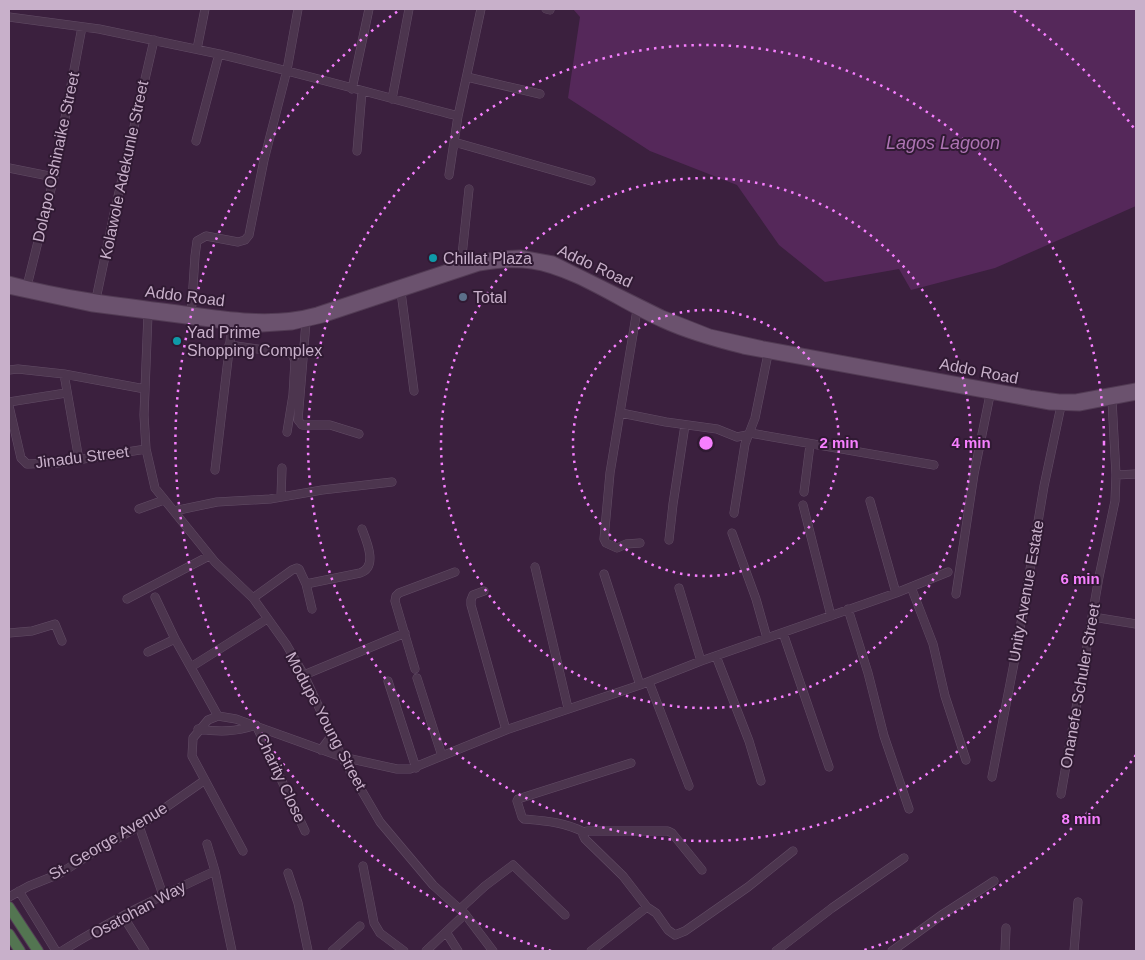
<svg xmlns="http://www.w3.org/2000/svg" width="1145" height="960" viewBox="0 0 1145 960" font-family="Helvetica,sans-serif">
<style>
.water{fill:#55285a}
.lines{fill:none;stroke-linecap:round;stroke-linejoin:round}
.minor-casing{stroke:#634d66;stroke-width:9}
.major-casing{stroke:#523b54;stroke-width:11}
.highway-casing{stroke:#533d56;stroke-width:12}
.minor{stroke:#4c354e;stroke-width:8}
.major{stroke:#6b526e;stroke-width:9}
.highway{stroke:#537551;stroke-width:10}
.ring{fill:none;stroke:#f77fff;stroke-width:2.5;stroke-dasharray:2.5 5}
.culture-dot{fill:#0f9aa8;stroke:#301a33;stroke-width:2}
.service-dot{fill:#5c6f8a;stroke:#301a33;stroke-width:2}
.labels{text-anchor:middle;dominant-baseline:central;stroke-width:4;stroke-linejoin:round;paint-order:stroke}
.street-label{font-size:16px;fill:#c8b0ca;stroke:#301a33}
.poi-label{font-size:16px;fill:#c8b0ca;stroke:#301a33;text-anchor:start}
.water-label{font-size:18px;font-style:italic;fill:#ae74b4;stroke:#301a33}
.centre{fill:#f77fff;stroke:#301a33;stroke-width:2.5}
.ring-label{font-size:15px;text-anchor:middle;font-weight:bold;fill:#f77fff;stroke:#301a33;stroke-width:4;stroke-linejoin:round;paint-order:stroke}
</style>
<rect width="100%" height="100%" fill="#3b203e"/>
<!-- water -->
<path class="water" d="M573,9H1136V206L995,268L911,290L899,269L825,282L779,245L737,185L650,151L568,98L580,17Z"/>
<g class="lines">
<defs>
<path id="minor" d="M546,9L550,10
M9,17L99,29L219,54L196,141
M197,49L205,9
M219,54C299,73 379,95 458,116L481,9
M467,77L540,94
M352,89L369,9
M392,99L409,9
M454,142L591,181
M357,151L362,91
M9,168L54,177
M449,175L458,116
M461,265L469,189
M27,286L54,177L82,27
M401,292L414,391
M96,299L114,214L154,40
M637,310L610,473L604,539L606,543L617,548L626,544L640,543
M148,314L144,415L146,449L155,488L215,562L253,598L286,644L304,675L342,757L380,822L433,885L465,914L493,951
M191,317L195,256L197,241L206,236L238,242L245,240L249,235L264,160L287,70L298,9
M306,322L298,420L302,425H330L359,434
M229,345L292,354L295,361L293,395L287,432
M9,370L18,369L64,374L145,389
M64,374L79,460
M9,402L66,393
M9,406L21,458L27,464L58,463L146,449
M621,413L666,422L717,429L737,437L747,435L750,433L934,465
M215,470L232,325
M1116,475L1136,474
M804,492L810,445
M281,497L282,468
M870,501L896,593
M803,505L831,616
M139,509L164,500
M174,511L217,502L270,499L322,490L392,482
M734,513L745,444L755,418L768,354
M732,533L756,599L767,638
M669,540L673,504L685,425
M535,567L568,708
M604,574L640,685
M306,584L360,573C378,567 367,542 362,529
M911,587L933,644L945,696L966,760
M679,588L701,661
M484,591L473,595L471,600V605L506,730
M956,594L974,474L990,395
M155,597L175,639L218,716
M253,598L292,570L297,568L299,569L306,584L312,609
M127,599L209,556
M848,609L868,673L884,736L909,809
M1093,617L1136,624
M9,633L32,631L55,624L62,641
M783,633L829,767
M148,652L175,639
M716,656L749,741L761,781
M191,667L267,619
M415,669L395,601L396,596L399,593L455,572
M304,675L405,633
M417,678L442,756
M388,681L416,768
M649,682L689,786
M198,729C219,732 236,732 256,725L305,831
M321,750L332,735
M992,777L1016,653L1044,486L1061,406
M1061,794L1099,577L1115,501L1116,475L1112,400
M139,826L163,895
M584,832C563,822 547,821 524,819L522,817L517,801L518,799L631,763
M207,844L215,871L232,951
M243,851L192,756L193,738L208,720L218,716L236,719L342,757L397,769H410L506,730L640,685L701,661L896,593L948,572
M363,866L374,923L380,933L404,951
M702,870L672,833L668,831H587L583,835L585,839L623,876L647,907L656,913L668,930L675,935L685,931L748,887L793,851
M288,873L298,903L308,951
M19,891L56,951
M9,897L29,886L59,874L94,852L139,826L205,780
M460,909L485,886L513,865L565,915
M123,916L145,951
M446,932L458,951
M62,951C111,920 163,895 215,871
M332,951L360,926
M426,951L465,914
M591,951L647,907
M776,951L832,908L904,858
M892,951L943,914L994,881
M1005,951L1006,928
M1074,951L1078,902"/>
<path id="major" d="M9,281C64,296 121,303 178,310C224,316 271,325 317,312L472,261L501,256L520,255L553,261L662,315L710,334L763,346L1030,395L1059,399H1076L1136,388
M9,289L93,307L249,327H262L292,325L322,318L479,266C496,263 513,261 532,264C574,270 623,305 663,323C689,335 715,342 743,349L1050,405L1079,406L1136,395"/>
<path id="highway" d="M9,907L38,951
M9,934L20,951"/>
</defs>
<!-- minor casing -->
<use href="#minor" class="minor-casing"/>
<!-- major casing -->
<use href="#major" class="major-casing"/>
<!-- highway casing -->
<use href="#highway" class="highway-casing"/>
<!-- minor -->
<use href="#minor" class="minor"/>
<!-- major -->
<use href="#major" class="major"/>
<!-- highway -->
<use href="#highway" class="highway"/>
</g>
<!-- distance rings -->
<g class="ring">
<circle cx="706" cy="443" r="133"/>
<circle cx="706" cy="443" r="265"/>
<circle cx="706" cy="443" r="398"/>
<path d="M1136 755A531 531 0 0 1 861 951M551 951A531 531 0 0 1 398 11M1014 11A531 531 0 0 1 1136 131"/>
</g>
<!-- markers -->
<g class="culture-dot">
<circle cx="433" cy="258" r="5"/>
<circle cx="177" cy="341" r="5"/>
</g>
<circle class="service-dot" cx="463" cy="297" r="5"/>
<g class="labels">
<!-- street labels -->
<g class="street-label">
<text transform="translate(56 157) rotate(-78)">Dolapo Oshinaike Street</text>
<text transform="translate(124 170) rotate(-78)">Kolawole Adekunle Street</text>
<text transform="translate(595 266) rotate(25)">Addo Road</text>
<text transform="translate(185 296) rotate(7)">Addo Road</text>
<text transform="translate(979 371) rotate(11)">Addo Road</text>
<text transform="translate(82 457) rotate(-7)">Jinadu Street</text>
<text transform="translate(1026 591) rotate(-80)">Unity Avenue Estate</text>
<text transform="translate(1080 686) rotate(-80)">Onanefe Schuler Street</text>
<text transform="translate(326 721) rotate(62)">Modupe Young Street</text>
<text transform="translate(281 778) rotate(65)">Charity Close</text>
<text transform="translate(108 841) rotate(-31)">St. George Avenue</text>
<text transform="translate(138 910) rotate(-28)">Osatohan Way</text>
</g>
<!-- poi labels -->
<g class="poi-label">
<text x="443" y="258">Chillat Plaza</text>
<text x="473" y="297">Total</text>
<text x="187" y="332">Yad Prime<tspan x="187" dy="18">Shopping Complex</tspan></text>
</g>
<!-- water labels -->
<g class="water-label">
<text x="943" y="143">Lagos Lagoon</text>
</g>
</g>
<circle cx="706" cy="443" r="8" class="centre"/>
<g class="ring-label">
<text x="839" y="448">2 min</text>
<text x="971" y="448">4 min</text>
<text x="1080" y="584">6 min</text>
<text x="1081" y="824">8 min</text>
</g>
<!-- border -->
<rect width="1145" height="960" fill="none" stroke="#c8b0ca" stroke-width="20"/>
</svg>
